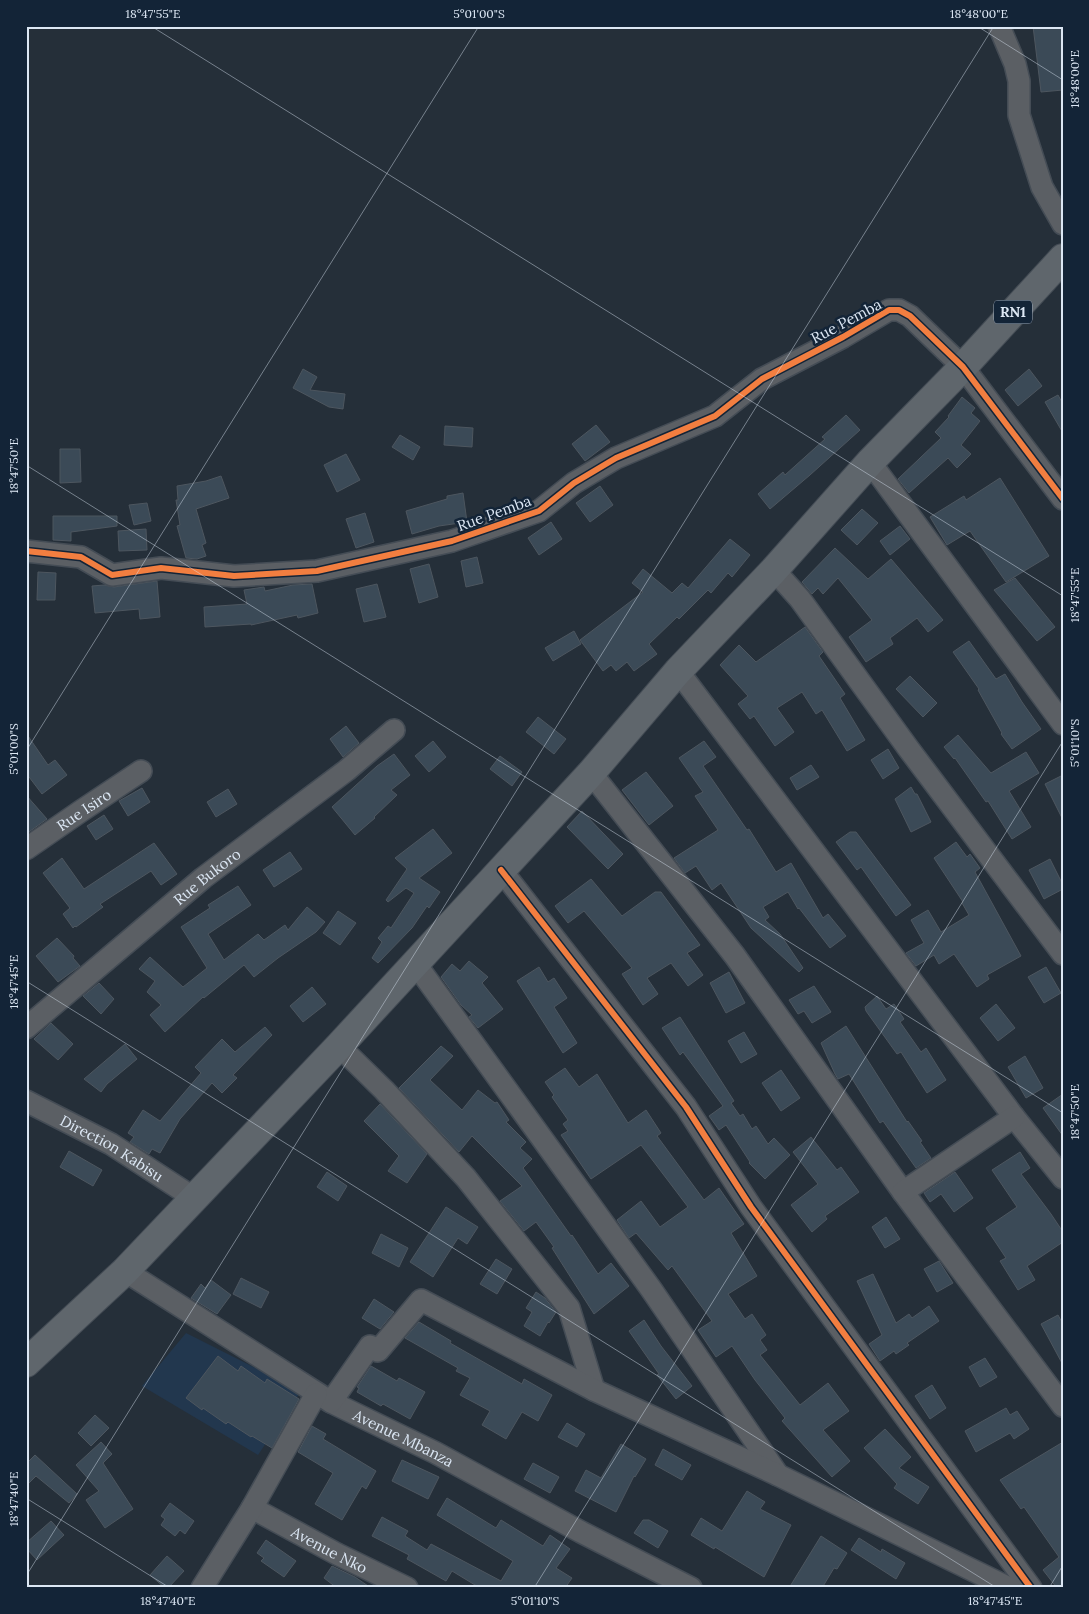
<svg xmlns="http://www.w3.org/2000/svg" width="1089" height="1614" viewBox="0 0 1089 1614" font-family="Lora,serif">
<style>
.built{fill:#22374e}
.building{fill:#3b4a57;stroke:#4d565f}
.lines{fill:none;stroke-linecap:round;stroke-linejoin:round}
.street-casing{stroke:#444c55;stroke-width:24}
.highway-casing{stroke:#444c55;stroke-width:30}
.street{stroke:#5b5f64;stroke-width:21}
.highway{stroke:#5f666c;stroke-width:28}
.cycleway-casing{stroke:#132437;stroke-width:9}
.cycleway{stroke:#f27e40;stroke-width:6}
.ticks{fill:none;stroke:#dce7f4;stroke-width:1;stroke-opacity:0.45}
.labels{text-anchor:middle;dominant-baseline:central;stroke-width:5;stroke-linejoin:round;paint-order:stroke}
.shield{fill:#132437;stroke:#a0acbb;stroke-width:1}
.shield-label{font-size:14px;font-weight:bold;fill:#dce7f4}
.street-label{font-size:15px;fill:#dce7f4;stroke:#132437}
.neatline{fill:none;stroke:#dce7f4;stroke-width:2}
.ticks-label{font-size:12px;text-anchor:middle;fill:#dce7f4}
</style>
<rect width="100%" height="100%" fill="#252f39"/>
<!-- built -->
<path class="built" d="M186,1333L301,1391L258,1455L142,1386Z"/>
<!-- building -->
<path class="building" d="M1033,26H1063V90L1041,92Z
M303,369L317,377L310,390L345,394L343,409L329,407L293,388Z
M1029,369L1042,386L1018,406L1005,390Z
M1058,395L1063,404V433L1045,402Z
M962,397L975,408L971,413L980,421L961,445L971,454L957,468L948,458L909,493L898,479L941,438L935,432L949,417L948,416Z
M846,415L860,430L810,475L770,509L758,494L783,472L785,475L825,439L822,437Z
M596,425L610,442L585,461L572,444Z
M445,426L473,428L472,447L444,445Z
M400,435L420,447L413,460L392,447Z
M60,449H80L81,482L60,483Z
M346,454L360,480L337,492L324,465Z
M221,476L229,498L196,509L206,543L202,545L206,556L197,559L186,558L177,526L180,525L176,500H178L177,486L206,481Z
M1000,478L1049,556L1006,582L970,531L947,545L930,517L964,496L966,500Z
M600,486L613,505L590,522L576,503Z
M463,493L467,522L439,526L412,534L406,511L447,499V496Z
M147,503L151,521L134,525L129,505Z
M862,509L878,523L857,545L841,530Z
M365,513L374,542L356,548L346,519Z
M53,516H117V526L71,532V541L53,540Z
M551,522L562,539L539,555L528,538Z
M900,526L910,539L890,555L880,541Z
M146,529L147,550L119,551L118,531Z
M730,539L750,555L732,577L728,573L711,593L708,590L679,619L677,617L649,644L657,654L634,671L627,662L616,671L611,665L603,671L580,640L643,592L632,583L643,569L672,593L682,583L688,588Z
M835,548L868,579L891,559L943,620L928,632L917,618L890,638L893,644L866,662L849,637L872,620L838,578L823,594L818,588L812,594L802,582Z
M477,557L483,583L466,587L461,561Z
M429,564L438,597L419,603L410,569Z
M38,572L56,573L55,600H37Z
M1015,578L1055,627L1037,641L994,590Z
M157,581L160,617L140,619L139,609L95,613L92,586L104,585L114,587Z
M312,584L318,613L298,618L297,615L251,625V624L205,627L204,607L247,604L244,590L264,587L265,591L293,585Z
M377,584L386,617L364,622L356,589Z
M805,627L823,652L819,656L845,694L840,698L865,740L847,751L822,710L816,714L802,692L777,708L794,732L775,746L754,716L750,719L738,704L748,696L720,665L739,645L756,662Z
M574,631L581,644L553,661L545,648Z
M969,641L996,679L1005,674L1022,702L1041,729L1012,749L1001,734L1002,733L978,690L979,689L953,652Z
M910,676L937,703L923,717L896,689Z
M538,717L566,739L554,754L526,732Z
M346,726L359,743L343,757L330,739Z
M26,733L48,765L55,760L67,775L42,794L26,773Z
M958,735L991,773L1026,752L1039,773L1009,791L1031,827L1012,839L988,801L986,802L955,758L954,759L944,747Z
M433,741L446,757L429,772L415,756Z
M704,741L716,757L703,766L747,830L749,829L776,872L791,863L823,918L828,914L846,936L830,948L799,908L798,909L788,892L763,907L769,917L765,920L780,934L803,968L799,972L751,928L721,883L712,890L696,866L685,873L674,858L718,830L695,796L703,792L679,758Z
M888,749L899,768L883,779L871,760Z
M394,754L410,775L391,790L397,795L374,817L375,818L355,835L332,807L377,766Z
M500,756L522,772L512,786L490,769Z
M811,765L819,777L797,790L790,778Z
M646,772L673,806L649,825L622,790Z
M1063,775V820L1045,784Z
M911,787L915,794H917L931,822L911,832L895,799Z
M142,788L150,802L128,816L119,801Z
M228,789L237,804L216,817L207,802Z
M26,795L47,819L26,834Z
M582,811L623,854L608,869L567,827Z
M104,815L113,829L96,840L87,826Z
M433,829L452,853L419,878L440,892L429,908L427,906L412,928L378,963L372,958L382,942L378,938L388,926L391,928L414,893L406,888L388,902L386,900L407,869L395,858Z
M850,832H856L911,905L896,916L861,867L857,870L836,842Z
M956,842L967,857L970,854L980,868L975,872L1021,956L987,975L989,979L977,987L954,954L939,964L934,955L916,966L906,953L924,943L911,920L928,910L941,932L969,915L962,903L963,902L934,858Z
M154,843L177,874L161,885L151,871L100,904L103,907L76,927L75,926L73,928L63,914L70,908L43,873L62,858L84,889Z
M290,852L302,869L274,887L263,870Z
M1050,859L1063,885V889L1044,899L1029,870Z
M591,879L622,916L655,892H661L700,945L687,953L703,975L688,986L671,963L647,978L658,994L643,1005L622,974L632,968L584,911L568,923L555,906Z
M238,886L251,905L208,934L224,960L258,934L264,940L285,925L288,930L307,907L325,922L316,932L278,958L254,977L244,965L204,998L203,997L165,1032L150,1015L161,1005L147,992L155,981L139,969L150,957L183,987L207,968L181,927L210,908L208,905Z
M338,911L356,923L340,945L323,933Z
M57,938L74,956L73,958L80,966L58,982L36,956Z
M469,961L488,977L482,983L503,1009L478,1028L469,1017L472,1015L461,1005L441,977L452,964L460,971Z
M539,967L548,982L554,978L567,998L554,1007L577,1043L563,1053L517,981Z
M1046,967L1061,993L1044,1003L1028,977Z
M729,972L745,1003L726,1013L710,983Z
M99,983L114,999L101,1014L83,996Z
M814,986L831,1012L812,1023L804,1011L798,1014L789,1000Z
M312,987L326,1004L303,1022L290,1006Z
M877,996L886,1009L894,1004L904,1019L900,1022L921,1052L926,1048L946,1080L927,1093L901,1052L897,1054L866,1011L865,1007Z
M996,1004L1015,1028L998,1041L980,1018Z
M680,1017L734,1101L731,1103L740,1116L743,1114L752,1129L756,1126L768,1144L774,1138L790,1155L765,1179L749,1163L750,1162L726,1125L719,1130L709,1116L723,1106L683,1052L680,1055L662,1028Z
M51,1023L73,1044L58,1060L34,1039Z
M846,1026L907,1122L908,1121L922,1141L920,1142L931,1158L916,1168L883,1121L880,1123L849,1074L838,1079L835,1074L821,1043Z
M265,1027L272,1035L233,1075L237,1078L222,1093L212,1083L180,1119L160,1153L152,1149L149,1154L130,1142L134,1137L128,1133L143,1110L160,1121L201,1073L195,1067L222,1039L235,1052Z
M744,1032L757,1054L741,1063L728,1041Z
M125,1044L137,1059L107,1084L101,1092L84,1079Z
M441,1046L453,1056L430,1080L462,1110L478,1090L495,1103L497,1102L509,1120L506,1122L526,1142L520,1148L532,1159L523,1168L571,1236L572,1235L598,1274L611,1263L629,1286L594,1314L552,1248L554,1247L536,1222L524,1231L500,1201L522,1186L472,1136L459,1152L399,1088Z
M1025,1056L1043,1088L1026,1098L1008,1067Z
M565,1068L579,1087L597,1074L628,1123L646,1110L661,1133L657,1136L704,1200L719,1188L744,1224L731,1233L757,1276L728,1294L745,1319L752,1314L766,1335L760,1340L767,1350L760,1355L800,1405L828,1383L849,1411L823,1430L850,1461L832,1477L782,1421L785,1418L755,1380L732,1346L716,1357L698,1330L712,1321L672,1266L668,1270L636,1233L629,1238L617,1220L641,1201L660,1227L688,1207L641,1145L591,1179L561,1135L568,1131L563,1124L568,1120L552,1097L554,1095L545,1082Z
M781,1070L800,1098L781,1111L762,1083Z
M1063,1094V1136L1043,1108Z
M380,1104L427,1154L407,1183L388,1171L399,1156L364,1121Z
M811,1137L837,1170L841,1167L859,1192L825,1216L827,1219L812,1232L791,1205L818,1184L793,1152Z
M69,1151L102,1170L93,1186L60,1167Z
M1020,1152L1030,1168L1021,1174L1051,1214L1063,1232V1242L1027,1266L1035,1280L1018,1290L1000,1261L1006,1258L986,1228L1017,1207L992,1170Z
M327,1172L347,1186L338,1201L317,1187Z
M955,1172L973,1198L954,1212L941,1194L930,1202L924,1193Z
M446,1207L478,1227L467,1244L458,1238L433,1277L410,1262Z
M886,1217L900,1239L885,1248L872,1227Z
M381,1234L408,1248L399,1267L372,1253Z
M496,1259L512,1269L497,1294L480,1284Z
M939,1261L953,1283L937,1292L924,1269Z
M873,1274L896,1323L909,1314L912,1318L929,1306L939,1321L907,1343L909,1345L896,1354L894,1351L880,1361L869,1344L882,1335L857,1281Z
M241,1278L269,1292L261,1308L233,1294Z
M211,1280L231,1295L217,1314L191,1298L201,1284L205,1288Z
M536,1292L545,1298L556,1312L549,1323L548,1322L540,1336L524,1326L532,1312L526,1308Z
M374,1299L394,1312L380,1329L362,1318Z
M1058,1315L1063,1324V1365L1041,1324Z
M644,1320L661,1346L692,1386L676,1399L657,1375L659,1374L629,1331Z
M419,1322L451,1341L450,1343L522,1384L524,1379L552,1395L538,1421L522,1412L506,1439L482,1425L490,1411L460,1395L470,1378L456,1371L458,1368L405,1338Z
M218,1356L238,1371L241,1366L265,1383L267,1379L299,1399L272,1448L252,1436L251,1437L228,1422L226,1424L203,1408L202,1410L186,1398Z
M985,1358L997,1377L980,1387L969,1367Z
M371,1366L397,1381L399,1378L425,1392L410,1419L383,1404L381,1406L357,1392L359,1388L357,1387Z
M932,1385L946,1408L930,1419L915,1396Z
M1006,1408L1010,1415L1017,1411L1029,1429L1014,1439L1010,1433L976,1452L965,1431Z
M95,1415L109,1428L91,1446L78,1433Z
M567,1423L585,1434L577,1447L558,1437Z
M312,1426L326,1434L323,1439L376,1471L366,1489L362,1486L342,1520L315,1504L333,1473L298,1452Z
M885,1429L911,1457L899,1468L929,1487L918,1504L894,1488L897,1484L864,1448Z
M101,1442L112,1454L103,1463L133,1509L105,1528L86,1500L99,1491L76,1465Z
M1063,1442V1588H1057L1043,1570L1059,1557L1024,1507L1021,1509L1000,1480Z
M621,1444L646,1459L635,1477L634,1476L616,1512L575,1491L586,1470L601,1478Z
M663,1449L691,1465L682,1480L655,1465Z
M35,1455L77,1494L69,1503L36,1476L26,1486V1464Z
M402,1460L439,1477L428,1499L392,1481Z
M533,1463L559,1477L550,1493L524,1479Z
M747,1491L765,1502L760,1509L791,1525L764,1577L715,1547L714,1549L691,1535L701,1518L722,1531Z
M447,1498L496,1528L501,1520L543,1546L550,1535L570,1549L556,1568L572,1578L565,1588H480L452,1571L446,1581L407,1559L409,1555L372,1536L382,1517L408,1531L405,1536L427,1550L431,1544L501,1581L513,1561L437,1515Z
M170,1503L194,1521L185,1534L180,1530L175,1536L161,1525L165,1519L161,1516Z
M643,1520H649L668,1531L658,1548L634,1533Z
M51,1521L64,1535L37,1560L26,1548V1543Z
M821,1536L847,1553L837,1569L834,1568L822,1588H789Z
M859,1538L881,1552L882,1549L905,1563L896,1579L851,1550Z
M266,1540L296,1561L284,1577L261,1561L264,1558L257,1553Z
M167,1556L184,1571L168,1588H165L150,1575Z
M332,1566L355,1577L371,1588H337L324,1578Z"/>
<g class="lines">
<defs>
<g id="street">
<path d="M999,26L1015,64L1019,81V115L1042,187L1063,224"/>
<path d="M870,462L1063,724"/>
<path d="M26,551L81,557L112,575L161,568L234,576L317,571L452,541L539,511L574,483L616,458L715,416L762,379L843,337L889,310H899L910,316L963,367L1063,499"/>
<path d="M774,570L800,599L908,748L1063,954"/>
<path d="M678,671L1014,1117L1063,1178"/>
<path d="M591,773L735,956L903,1192L1063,1406"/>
<path id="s1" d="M26,849L81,811L141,771"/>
<path d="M501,870L686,1107L751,1207L1031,1588"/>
<path d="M415,963L651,1289L778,1475"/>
<path id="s2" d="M26,1028L203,878L347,770L394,730"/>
<path d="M339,1046L384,1090L466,1178L569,1308L594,1390"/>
<path id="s3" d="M26,1101L111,1144L194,1198"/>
<path d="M903,1192L1014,1117"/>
<path id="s4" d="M125,1271L331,1402L436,1453L581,1532L691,1588"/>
<path d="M331,1402L370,1346L378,1351L421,1300L594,1390L778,1475L1009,1588"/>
<path id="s5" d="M252,1508L337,1554L407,1588"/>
<path d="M202,1588L252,1508L316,1394"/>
</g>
<path id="highway" d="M26,1363L125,1271L339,1046L591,773L678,671L774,570L870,462L963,367L1063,258"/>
</defs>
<!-- street casing -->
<use href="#street" class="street-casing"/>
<!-- highway casing -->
<use href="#highway" class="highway-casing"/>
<!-- street -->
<use href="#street" class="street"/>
<!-- highway -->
<use href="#highway" class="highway"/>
<defs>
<path id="cycleway" d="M26,551L81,557L112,575L161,568L234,576L317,571L452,541L539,511L574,483L616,458L715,416L762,379L843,337L889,310H899L910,316L963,367L1063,499
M501,870L686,1107L751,1207L1031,1588"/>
</defs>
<!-- cycleway casing -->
<use href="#cycleway" class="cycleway-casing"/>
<!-- cycleway -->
<use href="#cycleway" class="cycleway"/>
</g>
<!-- ticks -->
<path class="ticks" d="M151,26L1063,596M977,26L1063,80M26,465L1063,1113M26,751L479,26M26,981L997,1588M26,1498L170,1588M26,1576L994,26M534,1588L1063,741M1049,1588L1063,1565"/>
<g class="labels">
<!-- shield labels -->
<rect class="shield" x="994" y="300.5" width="38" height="23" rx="4"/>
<g class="shield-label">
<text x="1013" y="312">RN1</text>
</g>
<!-- street labels -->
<g class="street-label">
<text transform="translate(846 321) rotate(-28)">Rue Pemba</text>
<text transform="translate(494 513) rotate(-20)">Rue Pemba</text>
<text stroke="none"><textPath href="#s1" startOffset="70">Rue Isiro</textPath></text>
<text stroke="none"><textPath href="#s2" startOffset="236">Rue Bukoro</textPath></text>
<text stroke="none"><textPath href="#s3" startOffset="98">Direction Kabisu</textPath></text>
<text stroke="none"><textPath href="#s4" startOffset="325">Avenue Mbanza</textPath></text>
<text stroke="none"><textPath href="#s5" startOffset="88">Avenue Nko</textPath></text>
</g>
</g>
<!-- border -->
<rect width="1089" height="1614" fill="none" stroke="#132437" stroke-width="55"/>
<rect x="28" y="28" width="1034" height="1558" class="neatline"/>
<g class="ticks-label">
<text x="153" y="18">18°47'55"E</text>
<text x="479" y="18">5°01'00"S</text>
<text x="979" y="18">18°48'00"E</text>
<text transform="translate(1075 79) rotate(-90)" y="4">18°48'00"E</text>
<text transform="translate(14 466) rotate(-90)" y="4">18°47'50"E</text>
<text transform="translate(1075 595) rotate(-90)" y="4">18°47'55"E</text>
<text transform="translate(1075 743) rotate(-90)" y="4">5°01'10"S</text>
<text transform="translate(14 749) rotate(-90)" y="4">5°01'00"S</text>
<text transform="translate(14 982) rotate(-90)" y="4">18°47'45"E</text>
<text transform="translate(1075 1112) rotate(-90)" y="4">18°47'50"E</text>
<text transform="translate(14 1499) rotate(-90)" y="4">18°47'40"E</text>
<text x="168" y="1605">18°47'40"E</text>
<text x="535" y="1605">5°01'10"S</text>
<text x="995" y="1605">18°47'45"E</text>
</g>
</svg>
